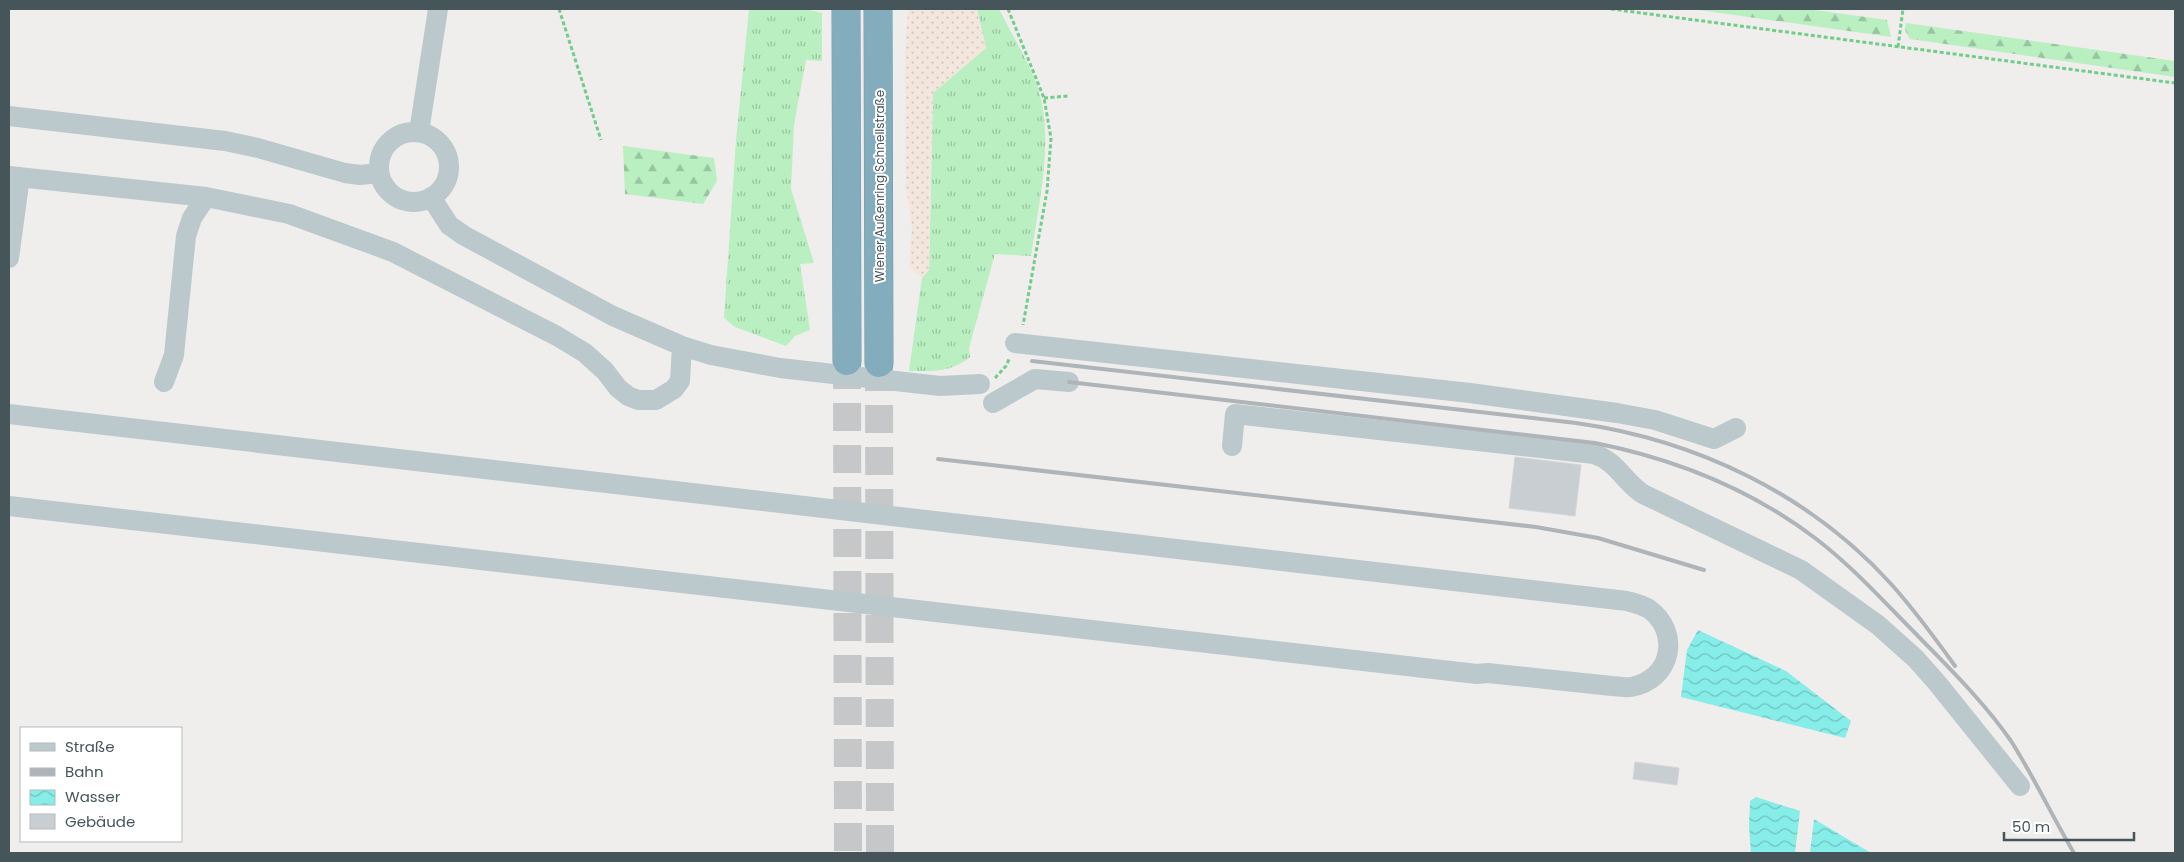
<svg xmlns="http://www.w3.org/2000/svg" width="2184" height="862" viewBox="0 0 2184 862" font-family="Poppins,sans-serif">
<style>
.grass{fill:url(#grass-tufts)}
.forest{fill:url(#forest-firs)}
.sand{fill:url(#sand-dots)}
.water{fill:url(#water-waves)}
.building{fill:#c9ced2;stroke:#d1d5d9}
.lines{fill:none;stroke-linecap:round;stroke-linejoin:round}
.highway-tunnel{stroke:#c5c7c8;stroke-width:28;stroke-dasharray:28 14;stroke-linecap:butt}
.highway-casing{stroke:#6f98a9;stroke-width:29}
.path{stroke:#71cd8a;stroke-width:3;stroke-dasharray:4 2.5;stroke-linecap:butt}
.minor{stroke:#bbc9cd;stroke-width:20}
.highway{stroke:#83adbd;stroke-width:28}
.rail{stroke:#afb4b8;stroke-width:4}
.labels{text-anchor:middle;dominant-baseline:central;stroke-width:4;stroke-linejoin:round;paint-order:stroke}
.street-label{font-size:12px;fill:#45555a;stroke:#fff}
</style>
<defs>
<pattern id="grass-tufts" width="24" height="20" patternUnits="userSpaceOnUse" patternTransform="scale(1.25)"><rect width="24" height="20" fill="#b9efc1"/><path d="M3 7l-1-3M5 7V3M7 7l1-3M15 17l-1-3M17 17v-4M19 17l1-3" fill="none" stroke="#98c4a0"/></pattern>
<pattern id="forest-firs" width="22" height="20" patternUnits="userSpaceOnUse" patternTransform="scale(1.25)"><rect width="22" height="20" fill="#b9efc1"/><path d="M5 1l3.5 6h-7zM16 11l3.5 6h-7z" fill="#98c4a0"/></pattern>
<pattern id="sand-dots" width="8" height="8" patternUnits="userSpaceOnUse" patternTransform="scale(1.25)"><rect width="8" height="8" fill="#f2e6dd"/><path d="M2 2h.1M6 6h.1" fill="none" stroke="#d1c7c0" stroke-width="1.8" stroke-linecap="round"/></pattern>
<pattern id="water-waves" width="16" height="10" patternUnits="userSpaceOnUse" patternTransform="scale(1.25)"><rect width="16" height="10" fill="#86ede9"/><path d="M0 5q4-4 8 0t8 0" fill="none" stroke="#6fc3c0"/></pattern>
</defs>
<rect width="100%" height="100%" fill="#f0eded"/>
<!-- grass -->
<path class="grass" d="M749,9H805L822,13V61L806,60L794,125L791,189L814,263L800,264L810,330L795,336L786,346L735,327L724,318L736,140Z
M977,9H999C1011,33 1027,59 1037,85C1055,138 1039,201 1031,256L995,254L969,348L970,357C951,373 932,371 909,371L922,278L929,270L933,93L986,48Z"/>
<!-- forest -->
<path class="forest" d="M1692,9H1808L1887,20L1891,37Z
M1906,23L2175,61V77L1910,39L1905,30Z
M623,146L714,158L717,181L703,204L625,194Z"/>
<!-- sand -->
<path class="sand" d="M908,9H977L986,48L933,93L929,270L922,278L909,267L912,226L906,186L905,55Z"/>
<!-- water -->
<path class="water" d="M1698,630L1786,671L1851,721L1845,738L1681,697L1687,650Z
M1756,797L1800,811L1795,853H1751L1749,826L1750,801Z
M1814,819L1871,853H1810Z"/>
<!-- building -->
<path class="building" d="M1515,457L1581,465L1575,516L1509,508Z
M1635,762L1679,768L1677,785L1633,779Z"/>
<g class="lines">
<!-- highway-tunnel -->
<path class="highway-tunnel" d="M847,361L848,853
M879,363L880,853"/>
<defs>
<path id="highway" d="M846,9L847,361
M878,9L879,363"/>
</defs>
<!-- highway casing -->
<use href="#highway" class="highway-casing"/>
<!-- path -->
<path class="path" d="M559,9L601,140
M1008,9L1044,98L1051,138L1047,191L1023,325
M1611,9L2175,83
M1898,47L1903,9
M1044,98L1068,96
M995,378L1006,366L1009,359"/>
<!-- minor -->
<path class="minor" d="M9,116L225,141L258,148L345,173L360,175L379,173
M379 167a35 35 0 1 1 70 0a35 35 0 1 1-70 0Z
M419,132L438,9
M9,176L206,197L289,214L393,252L557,336L585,353L605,371L618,388L628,396L638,400H656L674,389L680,381L682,346
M431,197L449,225L463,235L613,316L682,346L711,355L780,368L940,386L980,384
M9,258L20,177
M1015,343L1470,393L1617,413L1655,420L1714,439L1736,428
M164,382L174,355L186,236L192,218L206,197
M993,403L1035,379L1069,382
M9,414L1627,601C1634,603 1643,605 1649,609C1681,632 1672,680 1631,687C1625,688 1618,686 1612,686L1488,673L1477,674L9,506
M1232,446L1235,414L1594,454C1618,462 1623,481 1643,494L1801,570L1878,625L1916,659L1938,684L2020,786"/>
<!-- highway -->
<use href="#highway" class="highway"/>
<!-- rail -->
<path class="rail" d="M1032,361L1576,423C1696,440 1810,494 1892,585C1915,611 1935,638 1955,666
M1069,382L1595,443C1675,459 1749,488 1815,538C1852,566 1883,601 1916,634C1949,668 1984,702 2011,741C2034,777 2052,816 2074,853
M938,459L1536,527L1598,538L1704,570"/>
</g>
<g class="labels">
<!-- street labels -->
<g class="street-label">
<text transform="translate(879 186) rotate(-90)">Wiener Außenring Schnellstraße</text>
</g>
</g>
<!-- border -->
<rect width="2184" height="862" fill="none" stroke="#45555a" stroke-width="20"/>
<!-- legend -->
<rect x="20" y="727" width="162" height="115" fill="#ffffff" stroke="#b5bbbd"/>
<rect x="30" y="743" width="25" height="8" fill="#bbc9cd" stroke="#b5bbbd"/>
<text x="65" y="752" font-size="15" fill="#45555a">Straße</text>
<rect x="30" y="768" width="25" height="8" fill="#afb4b8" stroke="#b5bbbd"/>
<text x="65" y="777" font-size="15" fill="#45555a">Bahn</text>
<rect x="30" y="790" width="25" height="15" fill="url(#water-waves)" stroke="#b5bbbd"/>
<text x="65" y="802" font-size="15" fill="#45555a">Wasser</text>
<rect x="30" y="814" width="25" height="15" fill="#c9ced2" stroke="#b5bbbd"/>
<text x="65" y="827" font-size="15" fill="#45555a">Gebäude</text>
<!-- scale -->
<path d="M2004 832v8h130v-8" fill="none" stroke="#45555a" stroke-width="2.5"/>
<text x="2012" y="832" font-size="15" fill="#45555a" stroke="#ffffff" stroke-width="4" paint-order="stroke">50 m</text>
</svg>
